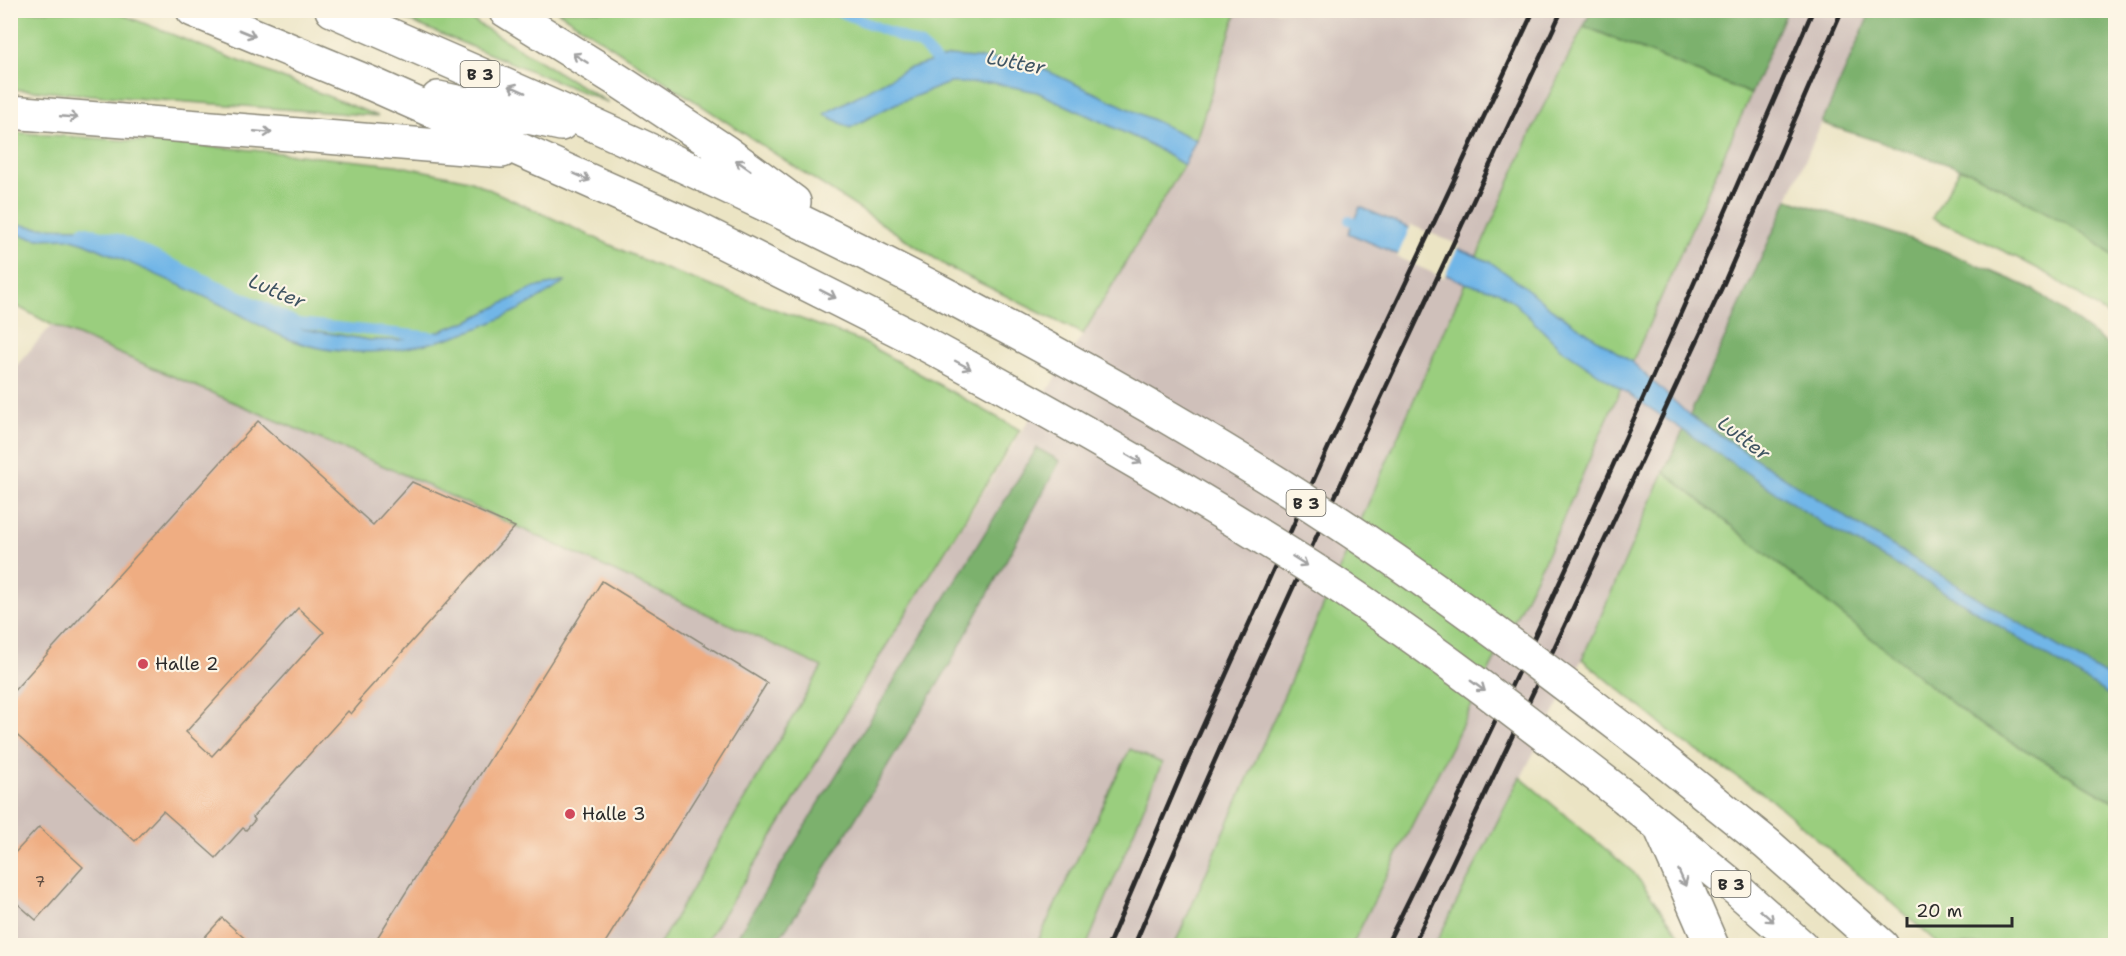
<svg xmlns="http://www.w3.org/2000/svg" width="2126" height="956" viewBox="0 0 2126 956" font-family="'Shantell Sans',sans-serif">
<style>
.industrial{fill:#cfc0ba}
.green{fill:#9ace7e;stroke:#627c54;stroke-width:1.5}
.forest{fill:#7bb16d;stroke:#536e4c;stroke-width:1.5}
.water{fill:#71b6e7;stroke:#4e7089;stroke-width:1.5}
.pier{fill:#ebe4c4}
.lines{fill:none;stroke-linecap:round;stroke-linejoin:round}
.stream{stroke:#71b6e7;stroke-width:10}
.building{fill:#efad82;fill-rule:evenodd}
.highway-casing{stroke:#8b8878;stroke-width:36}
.highway{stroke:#fff;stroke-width:33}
.rail{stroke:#2b2b2b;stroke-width:4.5}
.highway-bridge-casing{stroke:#8b8878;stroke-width:36;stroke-linecap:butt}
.highway-bridge{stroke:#fff;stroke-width:33}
.oneway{stroke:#a0a0a0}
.poi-dot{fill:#d1495b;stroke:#fcf5e5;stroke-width:2}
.labels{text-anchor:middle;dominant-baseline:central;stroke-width:4.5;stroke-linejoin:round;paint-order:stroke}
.number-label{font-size:15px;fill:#5c4c41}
.shield{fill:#fcf5e5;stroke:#6a6863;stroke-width:1.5}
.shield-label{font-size:16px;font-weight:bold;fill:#2b2b2b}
.poi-label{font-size:18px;fill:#2b2b2b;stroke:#fcf5e5;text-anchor:start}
.water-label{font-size:20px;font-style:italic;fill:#405563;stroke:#fcf5e5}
</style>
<rect width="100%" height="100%" fill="#fcf5e5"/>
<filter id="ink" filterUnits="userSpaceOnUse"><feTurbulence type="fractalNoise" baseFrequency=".0167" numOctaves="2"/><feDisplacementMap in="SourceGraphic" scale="12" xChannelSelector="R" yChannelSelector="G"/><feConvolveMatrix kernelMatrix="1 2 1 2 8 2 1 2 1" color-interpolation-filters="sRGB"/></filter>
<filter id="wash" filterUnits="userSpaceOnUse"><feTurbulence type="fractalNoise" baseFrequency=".008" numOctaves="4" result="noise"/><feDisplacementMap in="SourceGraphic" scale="24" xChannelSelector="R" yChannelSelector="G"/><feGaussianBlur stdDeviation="1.35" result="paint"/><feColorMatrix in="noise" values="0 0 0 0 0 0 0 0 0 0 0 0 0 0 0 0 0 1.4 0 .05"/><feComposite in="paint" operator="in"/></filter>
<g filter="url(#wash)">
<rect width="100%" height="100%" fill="#ebe4c4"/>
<!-- industrial -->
<path class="industrial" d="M1237,11H1871L1788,199L1582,659L1435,945L11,946V372L52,325L405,475L822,668L860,688L1083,334L1184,165L1196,140Z"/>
<!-- green -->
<path class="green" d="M1227,10L1236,14L1196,140L1184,165L1083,334L948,267L557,11Z
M10,11H113L378,116L11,89Z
M385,11H457L609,103Z
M1584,26L1751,94L1547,555L1352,945L1174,946L1538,117Z
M10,132L242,149L396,165L469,180L652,264L861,341L1020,430L860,688L782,821L704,945H659L822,667L405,475L52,325L11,303Z
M1960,169L1974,173L2086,234L2115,258V320L2048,274L2008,253L1932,218Z
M1664,472L1972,719L2115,802V945H1940L1770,798L1683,742L1582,659Z
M1130,749L1162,763L1087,945H1036Z
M1520,777L1634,873L1687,945H1435Z"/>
<!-- forest -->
<path class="forest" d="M1591,11V10L1787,11L1751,94L1584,26Z
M1871,11H2115V258L2086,234L1974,173L1822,123Z
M1788,199L1935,247L2033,289L2115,350V802L1972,719L1664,472Z
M1037,448L1060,461L949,666L802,906L774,945H732Z"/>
<!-- water -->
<path class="water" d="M949,56L1028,62L1196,140L1184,165L1151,145L1037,92L994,83H949L895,104L850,128L824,114L907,69Z
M1360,207L1490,262L1521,284L1550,308L1632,362L1690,416L1858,525L2115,681V699L1955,598L1825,525L1560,348L1516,304L1498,291L1465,283L1348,233Z
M11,223L34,227L82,228L123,244L303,329L370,340H399L437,332L468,321L534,288L566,281C494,332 379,373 291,340C267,331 245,316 222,305C177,283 130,263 85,243L68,238L38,239L11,233Z"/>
<!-- pier -->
<path class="pier" d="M1411,225L1459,245L1444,278L1397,257Z"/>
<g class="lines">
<!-- stream -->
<path class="stream" d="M835,10L921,45L943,68
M1349,220L1367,228
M83,230L119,239L298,323L434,337"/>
</g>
<g id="blocks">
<!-- building -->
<path class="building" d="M258,421L373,525L412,482L515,527L359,700L361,702L351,714L348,711L253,817L255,820L246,830L243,828L216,858L163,811L135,841L10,729V695ZM298,608L324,632L212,756L186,732Z
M602,581L767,683L603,946H372Z
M39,827L83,867L36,920L10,897V858Z
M222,918L253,946H211L203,939Z"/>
</g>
</g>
<g filter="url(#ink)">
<use href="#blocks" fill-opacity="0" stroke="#8b8878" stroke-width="1.5"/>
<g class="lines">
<defs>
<path id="highway" d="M193,10L372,84L691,226L912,337
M332,10C536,98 739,187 937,290
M505,10L619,81L726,152L794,202
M438,98L561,124
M10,112L502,151
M1653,752L1767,844L1882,946
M1627,799L1734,887L1801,946
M1662,831L1712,946"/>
</defs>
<!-- highway casing -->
<use href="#highway" class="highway-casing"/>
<!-- highway -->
<use href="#highway" class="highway"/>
<!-- rail -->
<path class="rail" d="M1108,946L1184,768L1329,446L1534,10
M1134,946C1268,630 1418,322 1562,10
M1386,946C1539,639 1677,325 1813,10
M1413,946L1574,606L1724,283L1842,10"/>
<defs>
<path id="highway-bridge" d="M937,290C1093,372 1248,459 1394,560C1482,621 1568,686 1653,752
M912,337C1046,409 1179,484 1308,566C1419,637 1523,718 1627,799"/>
</defs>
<!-- highway-bridge casing -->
<use href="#highway-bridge" class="highway-bridge-casing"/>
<!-- highway-bridge -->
<use href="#highway-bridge" class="highway-bridge"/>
</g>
<!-- one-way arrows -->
<defs><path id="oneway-shaft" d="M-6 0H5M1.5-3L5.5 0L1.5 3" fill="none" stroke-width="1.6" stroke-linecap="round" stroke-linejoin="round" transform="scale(1.5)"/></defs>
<g class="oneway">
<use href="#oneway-shaft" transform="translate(247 33) rotate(22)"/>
<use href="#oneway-shaft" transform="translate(580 58) rotate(-148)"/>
<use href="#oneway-shaft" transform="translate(517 89) rotate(-156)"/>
<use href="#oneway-shaft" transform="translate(69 117) rotate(5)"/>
<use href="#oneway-shaft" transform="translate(263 132) rotate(5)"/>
<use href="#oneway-shaft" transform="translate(743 165) rotate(-145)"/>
<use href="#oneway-shaft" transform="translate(582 177) rotate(24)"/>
<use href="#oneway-shaft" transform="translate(828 294) rotate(27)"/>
<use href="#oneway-shaft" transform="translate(963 365) rotate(28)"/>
<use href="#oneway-shaft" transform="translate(1134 459) rotate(30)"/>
<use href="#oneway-shaft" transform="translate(1300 561) rotate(32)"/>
<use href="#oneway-shaft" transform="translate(1478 686) rotate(36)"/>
<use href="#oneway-shaft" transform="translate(1682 878) rotate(66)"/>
<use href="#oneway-shaft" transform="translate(1767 916) rotate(41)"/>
</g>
</g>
<!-- markers -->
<g class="poi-dot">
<circle cx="143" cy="664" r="6"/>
<circle cx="570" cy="814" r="6"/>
</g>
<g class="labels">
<!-- number labels -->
<g class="number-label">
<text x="40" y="882">7</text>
</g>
<!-- shield labels -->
<g class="shield">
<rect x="460.5" y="61" width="39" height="26" rx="4.5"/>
<rect x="1286.5" y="490" width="39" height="26" rx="4.5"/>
<rect x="1711.5" y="871" width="39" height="26" rx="4.5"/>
</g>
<g class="shield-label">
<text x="480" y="74">B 3</text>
<text x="1306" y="503">B 3</text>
<text x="1731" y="884">B 3</text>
</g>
<!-- poi labels -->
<g class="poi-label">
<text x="155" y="664">Halle 2</text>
<text x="582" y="814">Halle 3</text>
</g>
<!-- water labels -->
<g class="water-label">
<text transform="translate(1016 62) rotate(11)">Lutter</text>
<text transform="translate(277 291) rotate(23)">Lutter</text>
<text transform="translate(1744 438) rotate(37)">Lutter</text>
</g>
</g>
<!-- margin -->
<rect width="2126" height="956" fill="none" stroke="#fcf5e5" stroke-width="36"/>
<!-- scale -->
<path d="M1907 917v9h105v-9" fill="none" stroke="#2b2b2b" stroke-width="3"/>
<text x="1916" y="917" font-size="18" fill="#2b2b2b" stroke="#fcf5e5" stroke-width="4.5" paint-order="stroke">20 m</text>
</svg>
